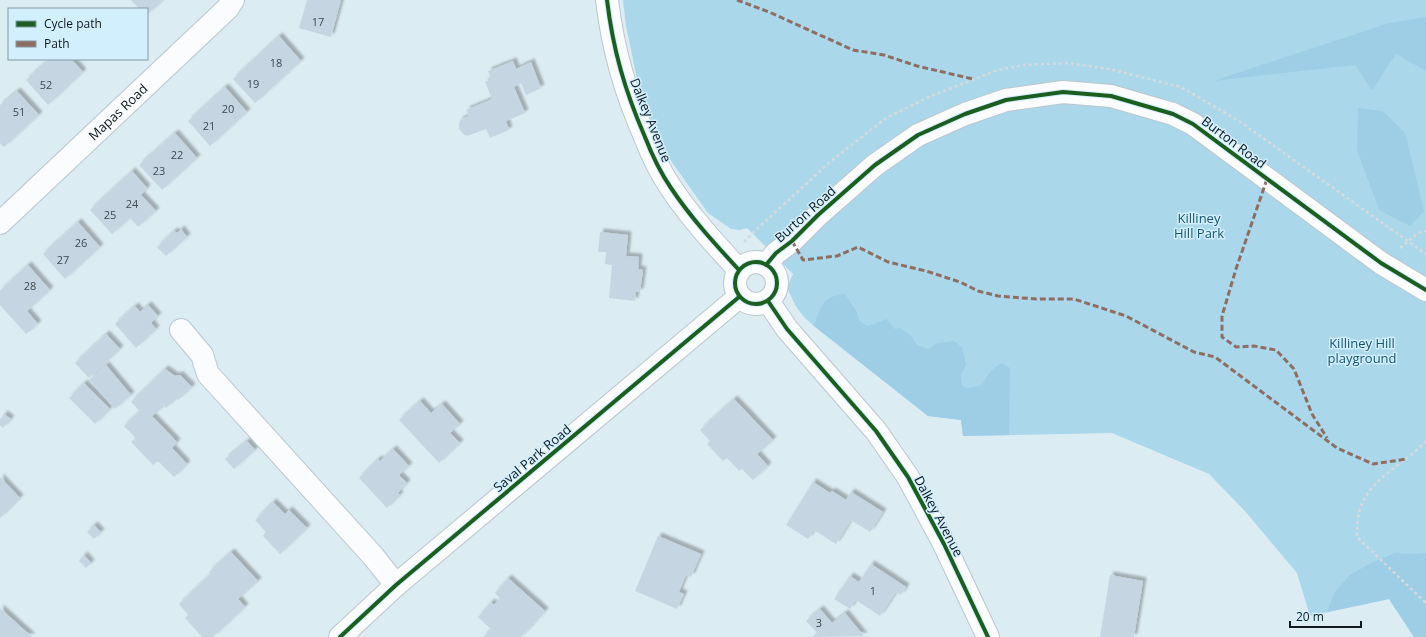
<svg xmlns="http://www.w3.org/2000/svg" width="1426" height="637" viewBox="0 0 1426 637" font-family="'Open Sans',sans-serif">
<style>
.green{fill:#abd7eb}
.forest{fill:#9dcee5}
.building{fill:#c6d5e2;filter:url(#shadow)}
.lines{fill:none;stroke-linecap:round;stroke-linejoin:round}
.minor-casing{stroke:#bac7cd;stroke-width:24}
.tertiary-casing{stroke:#bac7cd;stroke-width:24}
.path{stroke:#d5dadd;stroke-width:2.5;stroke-dasharray:3 3;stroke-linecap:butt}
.minor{stroke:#fafcfd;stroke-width:22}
.tertiary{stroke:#fafcfd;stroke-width:22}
.quiet{stroke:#8d6e63;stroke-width:3;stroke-dasharray:6 3;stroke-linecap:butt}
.cycleway-casing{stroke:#d2effd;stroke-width:6}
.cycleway{stroke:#1b5e20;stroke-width:4}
.labels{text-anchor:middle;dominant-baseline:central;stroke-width:3;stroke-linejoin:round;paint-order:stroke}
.number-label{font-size:11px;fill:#3e4950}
.street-label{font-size:13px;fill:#0f191e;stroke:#d2effd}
.park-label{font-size:13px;fill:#16546d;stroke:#d2effd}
</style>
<defs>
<filter id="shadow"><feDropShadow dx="3.5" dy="-3.5" stdDeviation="1" flood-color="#0004"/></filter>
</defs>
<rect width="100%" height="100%" fill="#dcecf3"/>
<!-- green -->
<path class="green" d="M623,0H1426V637H1414L1389,599L1310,616L1297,573L1244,510L1209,474L1112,433L963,436L961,420L928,416L814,326C799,314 794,304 787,287L793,274L747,228L740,230L731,229L708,213L669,158L641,98L626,26Z"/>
<!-- forest -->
<path class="forest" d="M1426,17V71L1396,54L1372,90L1355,65L1213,81L1389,23Z
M1358,108L1383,111L1405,133L1424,211L1410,226L1379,210L1357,150Z
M845,294L857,312L859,320L862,323L868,326L887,319L895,329L900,328L911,336L917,345L928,349L937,343L954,341L962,347L966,364L961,375L962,386L968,388L982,385C987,375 992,368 1002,363L1010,368L1009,435L963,436L961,420L928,416L814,326C822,306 820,297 845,294Z
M1395,553L1415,554L1426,553V637H1414L1389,599L1327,612L1334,593L1350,575L1369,564Z"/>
<!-- building -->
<path class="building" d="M131,0H163L147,15V9H139Z
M307,0H341L331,37L299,28Z
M279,36L301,61L255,103L233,79Z
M49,59H71L83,72L48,105L26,80Z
M513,61L516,69L531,62L541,88L526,95L521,83L514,87L525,113L506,121L509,130L490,138L486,129L467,136L463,134L459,129V124L460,120L469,116L466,110L492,99L485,82L491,79L488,71Z
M225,87L247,112L210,146L188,121Z
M17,91L39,115L4,147L0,143V105Z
M175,133L197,158L162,190L139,165Z
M132,171L147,188L141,195L156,211L138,227L130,218L112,234L90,210Z
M78,222L100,247L65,279L43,254Z
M181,229L187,237L166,256L157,247L174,231L177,233Z
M600,232L628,235L626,256L639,257L638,269L643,270L640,292H636L635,301L609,298L612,265L605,264L606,252H598Z
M28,265L50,290L27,311L38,324L26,334L0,305V291Z
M148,305L158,316L151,323L156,329L136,348L115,324L135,306L140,312Z
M106,334L120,349L89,378L75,363Z
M106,365L131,395L115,409L89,380Z
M165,369L175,376L180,375L192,387L178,400L176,399L166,408L164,406L152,416L177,442L172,448L187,464L174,477L158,461L153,465L131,442L136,438L124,426L140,411L131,402Z
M84,383L110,409L95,424L69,398Z
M734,399L773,440L757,454L768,466L753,480L742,469L739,471L727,458L723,461L707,444L710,441L700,430Z
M420,401L431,413L442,404L460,424L450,433L460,443L439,463L399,420Z
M4,414L11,419L3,428L0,425V420Z
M247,441L255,450L234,469L225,459Z
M393,449L409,466L399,475L407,483L398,493L400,495L387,508L359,478L378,459L380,461Z
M0,477L20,498L0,518Z
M813,482L830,493L832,491L846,500L851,492L883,512L870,532L851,520L836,544L814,530L808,539L786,525Z
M273,502L285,514L289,510L307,528L280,554L263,536L266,532L255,520Z
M94,525L101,532L94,539L87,532Z
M658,536L701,554L691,577L686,575L679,592L684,594L677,609L635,591Z
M231,552L258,581L238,599L245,607L213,637H202L185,618L188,615L179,604L211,574L209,572Z
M84,555L91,563L86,568L79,561Z
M871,564L906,587L901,595L896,592L880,616L856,600L850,609L834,599L850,576L859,582Z
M1110,575L1143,581L1134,637H1100Z
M508,578L545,611L521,637H483L491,629L478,617L491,602L494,605L500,598L495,593Z
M0,608L32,637H0Z
M820,609L832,623L845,613L864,636L812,637L817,633L806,621Z"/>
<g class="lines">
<defs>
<g id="minor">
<path id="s1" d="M0,223L228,8L233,0"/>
<path d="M766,265L776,253L792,241L818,215L875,165L918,135L965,114L1006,100L1063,92L1111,96L1173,114L1193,124L1381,263L1426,290"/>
<path d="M181,330L202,355L208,374L373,556L396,585"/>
<path d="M340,637L396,585L739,297"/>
</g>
<path id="tertiary" d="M607,0C613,50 625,91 645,137C652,155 660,172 671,188C691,218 715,244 739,270
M735 283a21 21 0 1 1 42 0a21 21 0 1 1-42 0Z
M768,301L787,329L876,431L908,477L944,544L988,637"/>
</defs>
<!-- minor casing -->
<use href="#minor" class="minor-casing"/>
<!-- tertiary casing -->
<use href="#tertiary" class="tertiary-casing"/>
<!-- path -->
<path class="path" d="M744,242L757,229L831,161L886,118L931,96L998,70L1024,65L1067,63L1109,69L1181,87L1239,121L1426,254
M1400,248L1418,233L1426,231
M1426,441C1403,466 1363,481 1358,518C1357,525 1357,531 1357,537L1426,603"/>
<!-- minor -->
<use href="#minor" class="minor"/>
<!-- tertiary -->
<use href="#tertiary" class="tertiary"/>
<!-- quiet -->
<path class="quiet" d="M737,0L769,12L853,50L884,55L917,66L973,79
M1267,179L1236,269L1222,316V337L1236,347L1254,346L1276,350L1294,369L1312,414L1327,438
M792,241L803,260L837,256L858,247L888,262L926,271L960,282L978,291L998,296L1036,299H1074L1126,316L1194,352L1215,357L1337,448L1373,464L1407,459"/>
<defs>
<path id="cycleway" d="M607,0C613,50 625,91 645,137C652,155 660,172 671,188C691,218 715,244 739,270
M735 283a21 21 0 1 1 42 0a21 21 0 1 1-42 0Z
M766,265L776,253L792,241L818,215L875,165L918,135L965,114L1006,100L1063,92L1111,96L1173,114L1193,124L1381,263L1426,290
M768,301L787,329L876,431L908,477L944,544L988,637
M340,637L396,585L739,297"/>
</defs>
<!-- cycleway casing -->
<use href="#cycleway" class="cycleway-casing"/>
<!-- cycleway -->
<use href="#cycleway" class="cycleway"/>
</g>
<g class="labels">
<!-- number labels -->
<g class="number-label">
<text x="318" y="21">17</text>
<text x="276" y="62">18</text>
<text x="253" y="83">19</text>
<text x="46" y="84">52</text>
<text x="228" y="108">20</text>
<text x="19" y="111">51</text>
<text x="209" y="125">21</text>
<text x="177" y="154">22</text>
<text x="159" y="170">23</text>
<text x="132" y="203">24</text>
<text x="110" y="214">25</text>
<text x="81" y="242">26</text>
<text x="63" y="259">27</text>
<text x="30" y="285">28</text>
<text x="873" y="590">1</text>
<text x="819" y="622">3</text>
</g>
<!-- street labels -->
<g class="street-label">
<text stroke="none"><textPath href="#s1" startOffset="162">Mapas Road</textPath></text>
<text transform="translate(651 120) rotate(68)">Dalkey Avenue</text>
<text transform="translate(1234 142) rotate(37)">Burton Road</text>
<text transform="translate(805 214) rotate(-42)">Burton Road</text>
<text transform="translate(532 458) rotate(-40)">Saval Park Road</text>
<text transform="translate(939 516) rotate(62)">Dalkey Avenue</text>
</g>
<!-- park labels -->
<g class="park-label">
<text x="1199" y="218">Killiney<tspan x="1199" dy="15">Hill Park</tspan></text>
<text x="1362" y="343">Killiney Hill<tspan x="1362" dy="15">playground</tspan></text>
</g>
</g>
<!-- legend -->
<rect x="8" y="8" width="140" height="52" fill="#d2effd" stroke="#8499a4"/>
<rect x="16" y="21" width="20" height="6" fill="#1b5e20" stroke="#8499a4"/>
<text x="44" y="28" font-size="12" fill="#0f191e">Cycle path</text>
<rect x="16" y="41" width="20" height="6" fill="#8d6e63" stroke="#8499a4"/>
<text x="44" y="48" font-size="12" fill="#0f191e">Path</text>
<!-- scale -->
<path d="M1290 621v6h71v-6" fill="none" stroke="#0f191e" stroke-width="2"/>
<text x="1296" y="621" font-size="12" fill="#0f191e" stroke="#d2effd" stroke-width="3" paint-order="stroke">20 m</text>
</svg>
